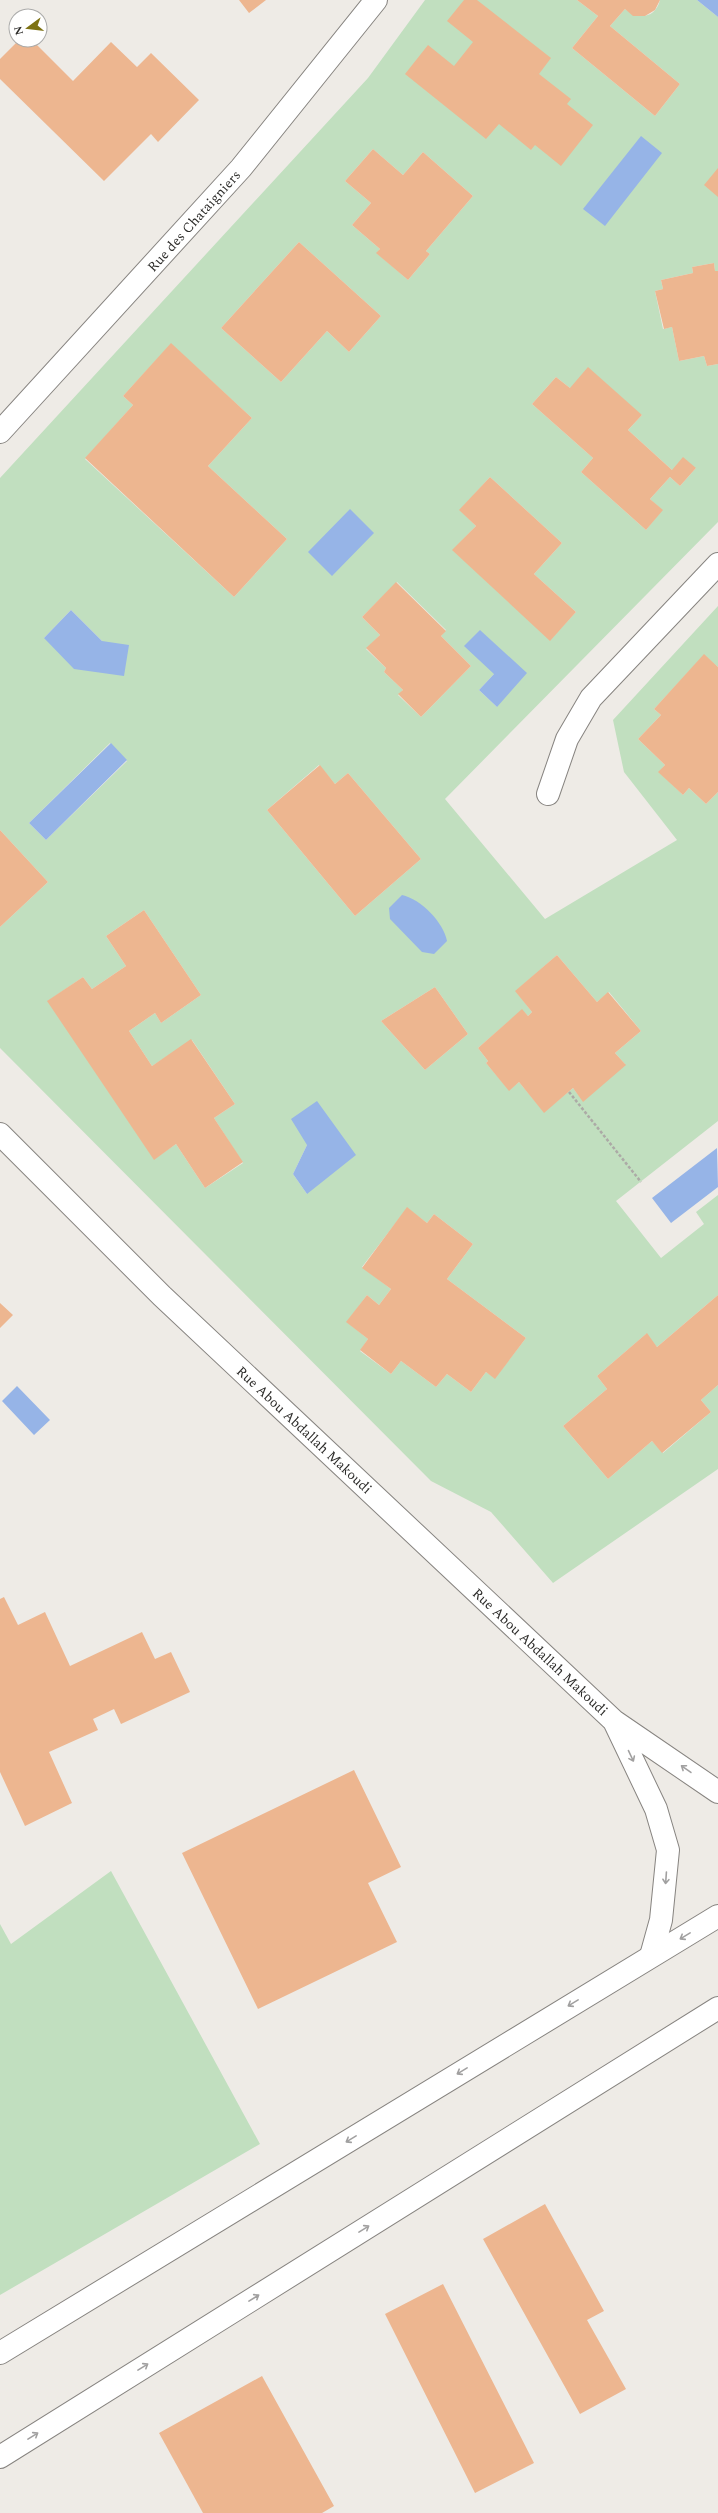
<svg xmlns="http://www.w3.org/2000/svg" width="718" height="2513" viewBox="0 0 718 2513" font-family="Spectral,serif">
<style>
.green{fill:#c1dfbf;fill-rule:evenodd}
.water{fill:#96b4e7}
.building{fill:#edb690}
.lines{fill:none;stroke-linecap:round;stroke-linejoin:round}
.minor-casing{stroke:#878480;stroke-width:24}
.secondary-casing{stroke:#878480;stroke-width:24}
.path{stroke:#acaaa6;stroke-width:2.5;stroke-dasharray:3 2;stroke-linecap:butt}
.minor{stroke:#fff;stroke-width:22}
.secondary{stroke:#fff;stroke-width:22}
.oneway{stroke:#a1a0a0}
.labels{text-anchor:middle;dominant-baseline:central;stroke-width:3;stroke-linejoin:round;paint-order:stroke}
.street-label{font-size:14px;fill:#2e2d2b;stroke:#fff}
</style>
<rect width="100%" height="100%" fill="#eeebe6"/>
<!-- green -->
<path class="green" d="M425,0H577L598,16L572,48L655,116L680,84L610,26L625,9C638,20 655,19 660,0H697L718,17V271H715L714,263L692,267L693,273L661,280L663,289L655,291L663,329L672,327L679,361L704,356L707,366L718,364V522L445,799L545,919L677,840L624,772L613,720L718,606V667L704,655L654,709L661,715L638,739L665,765L659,772L683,795L689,788L706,804L718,792V1121L616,1201L661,1258L704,1224L696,1212L718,1195V1295L657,1347L646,1334L597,1376L607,1389L563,1426L608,1479L652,1441L663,1453L711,1412L701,1400L718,1385V1469L553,1583L491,1512L431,1481L0,1048V927L48,882L0,830V478L368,78ZM373,149L403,175L423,152L473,196L426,251L430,254L408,280L377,253L380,249L352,225L371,203L345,181ZM299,242L381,316L349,352L327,331L281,382L221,328ZM171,344L252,418L208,466L287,539L234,597L85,459L133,405L123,396ZM556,377L570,388L642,415L628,430L672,470L696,468L680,486L670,477L650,499L662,510L646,530L581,472L593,458L532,404ZM490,477L562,543L534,574L576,612L550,640L453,550L476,526L460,510ZM397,582L446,630L441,636L471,666L421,717L398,695L403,690L384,672L386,668L366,649L380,635L362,617ZM71,610L102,641L44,638ZM494,674L497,707L479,690ZM110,743L127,761L46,840L29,823ZM319,765L335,784L348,773L421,859L355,916L267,810ZM144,910L201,995L161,1023L155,1013L129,1031L152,1066L192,1040L235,1104L214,1118L243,1163L205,1188L176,1144L154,1159L48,1001L83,977L92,989L126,966L106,936ZM557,955L597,1002L609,992L641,1031L615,1053L625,1064L583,1101L573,1088L544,1112L519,1082L509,1090L486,1063L488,1061L478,1048L522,1010L528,1016L532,1012L516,991ZM435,987L468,1034L425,1070L381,1021ZM307,1145V1194L293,1174ZM407,1208L427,1223L434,1214L473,1244L447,1279L526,1338L495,1378L486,1372L471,1392L447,1374L436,1387L401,1361L391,1374L360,1351L368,1339L347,1322L367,1295L379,1305L391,1289L362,1267Z
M111,1871L260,2144L0,2295V1924L11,1944Z"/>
<!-- water -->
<path class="water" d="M697,0H718V17Z
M641,136L662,153L605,226L583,209Z
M350,509L374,533L332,576L308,552Z
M71,610L102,641L129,645L124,676L74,669L44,638Z
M480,630L527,673L497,707L479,690L494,674L464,646Z
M111,743L127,760L46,840L29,823Z
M402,895C421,899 444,923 447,941L434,954L422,952L390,919L389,908Z
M317,1101L356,1155L307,1194L293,1174L307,1145L291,1119Z
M717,1148L718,1187L671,1223L652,1198Z
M17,1386L50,1420L34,1435L2,1401Z"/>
<!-- building -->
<path class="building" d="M239,0H266L249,13Z
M464,0H477L551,58L539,74L571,99L567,104L593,125L561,166L535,145L531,150L499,124L486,139L405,74L428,45L454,66L473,42L447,21Z
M577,0H660L655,10L645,16H633L625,9L610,26L680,84L655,116L572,48L598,16Z
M19,40H32L73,81L111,42L137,67L151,53L199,100L158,142L151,134L104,181L0,79V59Z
M373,149L403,175L423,152L473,196L426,251L430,254L408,280L376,253L380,249L352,225L371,203L345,181Z
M718,168V197L704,185Z
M299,242L381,316L349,352L327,331L281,382L221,328Z
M714,263L715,271H718V364L707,366L704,356L679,361L672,327L664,329L655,291L663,289L661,280L693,273L692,267Z
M171,343L252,418L208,466L287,539L234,597L85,458L133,405L123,396Z
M588,367L642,415L628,430L672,470L683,457L696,468L680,486L670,477L650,499L663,510L646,530L581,472L593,458L532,404L556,377L570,388Z
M490,477L562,543L534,574L576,612L550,641L452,550L476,526L459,510Z
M396,582L446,631L441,636L471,666L421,717L398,694L403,690L384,672L386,668L366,648L380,635L362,617Z
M704,654L718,667V792L706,804L689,788L683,795L658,772L665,765L638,739L661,715L654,709Z
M320,765L335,784L348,773L421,859L355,916L267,810Z
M0,830L48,882L0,927Z
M144,910L201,995L161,1023L155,1013L129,1031L152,1066L191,1039L235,1104L214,1118L243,1162L205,1188L176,1144L154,1160L47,1001L83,977L92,989L126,966L106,936Z
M557,955L597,1002L608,992L641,1031L615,1053L626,1065L583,1102L573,1088L544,1113L519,1082L509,1091L486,1063L488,1061L478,1048L522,1009L528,1016L532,1012L515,991Z
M435,987L468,1034L425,1070L381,1021Z
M407,1207L427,1223L434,1214L473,1244L447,1279L526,1338L495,1379L486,1372L471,1392L447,1374L436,1387L401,1361L391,1374L360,1350L368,1339L346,1322L367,1295L379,1305L391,1289L362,1268Z
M718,1295V1385L701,1400L711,1412L662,1453L652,1441L608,1479L563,1426L607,1389L597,1376L647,1333L657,1347Z
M0,1303L13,1315L0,1328Z
M4,1597L18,1625L45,1612L70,1666L142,1632L155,1659L171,1652L190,1692L121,1724L114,1709L93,1719L98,1730L49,1752L72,1803L25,1826L0,1772V1599Z
M354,1770L401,1867L368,1883L397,1942L258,2009L182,1853Z
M545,2204L604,2311L587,2320L626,2389L580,2414L483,2239Z
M443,2284L534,2463L475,2493L385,2314Z
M262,2376L334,2506L322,2513H203L159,2433Z"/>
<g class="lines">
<defs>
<path id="minor" d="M0,432L241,168L376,0
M548,794L567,739L591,698L718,564
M0,1134L162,1296L614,1721L718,1792
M614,1721L656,1809L668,1850L661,1920L651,1956"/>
<path id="secondary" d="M0,2353L718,1916
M0,2457L718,2008"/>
</defs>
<!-- minor casing -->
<use href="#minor" class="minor-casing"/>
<!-- secondary casing -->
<use href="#secondary" class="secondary-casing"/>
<!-- path -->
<path class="path" d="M569,1092L641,1182"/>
<!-- minor -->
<use href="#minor" class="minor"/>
<!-- secondary -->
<use href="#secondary" class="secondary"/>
</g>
<!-- one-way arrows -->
<defs><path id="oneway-shaft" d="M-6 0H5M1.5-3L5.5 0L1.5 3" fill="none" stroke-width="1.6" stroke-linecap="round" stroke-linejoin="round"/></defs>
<g class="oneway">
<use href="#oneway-shaft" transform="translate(631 1756) rotate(65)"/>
<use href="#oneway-shaft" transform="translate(686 1769) rotate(-145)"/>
<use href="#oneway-shaft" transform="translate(666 1878) rotate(94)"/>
<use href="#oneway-shaft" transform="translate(685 1936) rotate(149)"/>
<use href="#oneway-shaft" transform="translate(573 2003) rotate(149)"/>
<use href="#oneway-shaft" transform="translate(462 2071) rotate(149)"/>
<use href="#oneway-shaft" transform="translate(351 2139) rotate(149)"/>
<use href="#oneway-shaft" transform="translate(364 2229) rotate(-32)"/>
<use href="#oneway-shaft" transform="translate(254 2298) rotate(-32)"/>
<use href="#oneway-shaft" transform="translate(143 2367) rotate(-32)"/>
<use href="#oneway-shaft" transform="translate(33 2436) rotate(-32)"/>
</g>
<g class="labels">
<!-- street labels -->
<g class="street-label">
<text transform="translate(194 221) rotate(-48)">Rue des Chataigniers</text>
<text transform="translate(304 1430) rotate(43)">Rue Abou Abdallah Makoudi</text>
<text transform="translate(540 1652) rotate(43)">Rue Abou Abdallah Makoudi</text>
</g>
</g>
<!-- north arrow -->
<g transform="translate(28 28) rotate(255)"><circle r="19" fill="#ffffff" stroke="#ababaa"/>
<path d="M0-3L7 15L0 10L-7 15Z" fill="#7e7213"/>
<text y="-6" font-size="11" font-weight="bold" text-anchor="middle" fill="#2e2d2b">N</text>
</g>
</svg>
